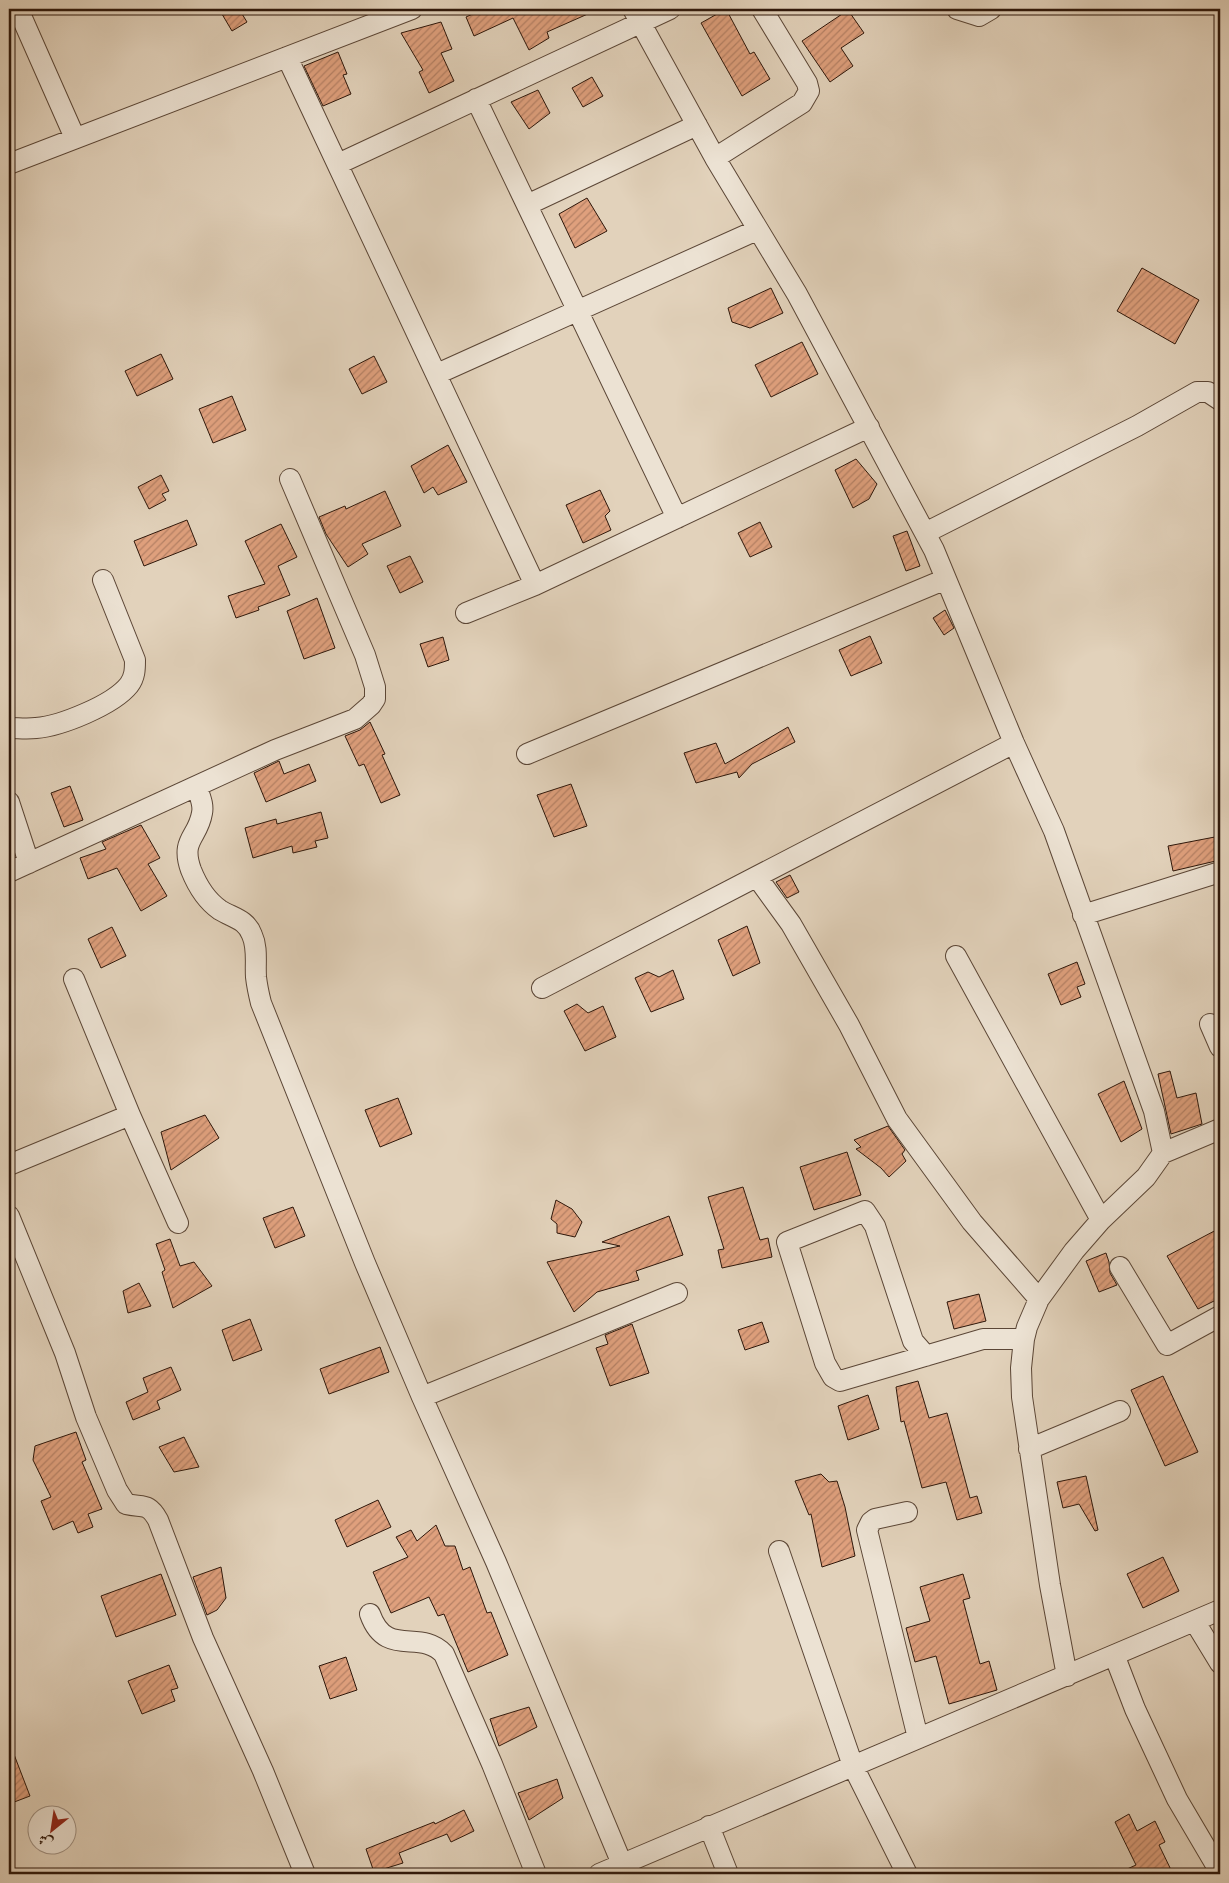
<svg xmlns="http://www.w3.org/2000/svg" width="1229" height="1883" viewBox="0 0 1229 1883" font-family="'EB Garamond',Amiri,serif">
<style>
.building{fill:url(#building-hatch);stroke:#2e170a}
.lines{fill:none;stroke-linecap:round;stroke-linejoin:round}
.street-casing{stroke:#5b4636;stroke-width:22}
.street{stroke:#ece2d3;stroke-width:20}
</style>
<defs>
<pattern id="building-hatch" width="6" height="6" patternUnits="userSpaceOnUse" patternTransform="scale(1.25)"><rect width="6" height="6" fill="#dfa07d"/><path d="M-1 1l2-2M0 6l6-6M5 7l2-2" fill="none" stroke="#b58165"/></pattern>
</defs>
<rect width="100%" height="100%" fill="#e2d2bb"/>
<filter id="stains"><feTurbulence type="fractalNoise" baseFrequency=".004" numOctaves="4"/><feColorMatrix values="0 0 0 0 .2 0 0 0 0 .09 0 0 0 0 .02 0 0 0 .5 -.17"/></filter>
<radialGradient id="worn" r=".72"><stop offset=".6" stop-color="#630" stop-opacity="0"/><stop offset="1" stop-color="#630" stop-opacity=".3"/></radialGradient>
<!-- building -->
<path class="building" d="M219,9H239L247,22L232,31Z
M484,9H599L547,32L549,38L529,50L513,18L474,36L466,17Z
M726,9L750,54L754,52L770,79L742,96L701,23Z
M848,10L864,33L841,48L853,66L830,82L802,41Z
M441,22L452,49L441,53L454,81L429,93L419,72L423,70L401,33Z
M338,52L347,74L343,75L351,94L323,106L304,66Z
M592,77L603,96L583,107L572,88Z
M538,90L550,113L529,129L511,102Z
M587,198L607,231L575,248L559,214Z
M1142,268L1199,300L1175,344L1117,311Z
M771,288L783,313L750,328L732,322L728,308Z
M802,342L818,374L771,397L755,365Z
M161,354L173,379L137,396L125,371Z
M374,356L387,382L362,394L349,369Z
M232,396L246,430L213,443L199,409Z
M448,445L467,482L438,495L433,487L424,493L411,466Z
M856,459L877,484L869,499L853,508L835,470Z
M161,475L169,491L162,494L166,500L149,509L138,487Z
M600,490L610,511L605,516L611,530L583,543L566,505Z
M385,491L401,526L362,544L368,554L348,567L326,534L319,517L345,506L346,509Z
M187,520L197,545L144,566L134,541Z
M760,522L772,547L750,557L738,533Z
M281,524L297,557L278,566L290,595L258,607L259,610L236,618L228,596L265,584L245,541Z
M907,531L920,566L906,571L893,536Z
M410,556L423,582L400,593L387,566Z
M317,598L335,648L304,659L287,611Z
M945,610L954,628L944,635L933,618Z
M870,636L882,663L851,676L839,650Z
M443,637L449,660L428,667L420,644Z
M370,722L385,754L382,755L400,795L381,803L364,764L359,766L345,736L360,730Z
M788,727L795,742L752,764L739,778L737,772L696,783L684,753L716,743L725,764Z
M279,761L284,774L309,764L316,781L266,802L254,773Z
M571,784L587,826L554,837L537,795Z
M70,786L83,820L64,827L51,793Z
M321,812L328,838L315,841L317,847L293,853L292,846L253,858L245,828L276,819L277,824Z
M141,825L160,858L148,864L167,896L141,911L117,868L88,879L80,858L106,849L102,842Z
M1220,836V860L1173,871L1168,846Z
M790,875L799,892L787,898L776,882Z
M747,926L760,963L733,976L718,940Z
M112,927L126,956L101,968L88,939Z
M1077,962L1085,984L1077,987L1081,997L1061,1005L1048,974Z
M673,970L684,999L651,1012L635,978L648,972L659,977Z
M577,1004L588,1013L603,1006L616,1037L585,1051L564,1011Z
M1170,1071L1177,1098L1196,1093L1202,1124L1171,1134L1158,1074Z
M1124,1081L1142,1129L1121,1142L1098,1094Z
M398,1098L412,1134L380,1147L365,1110Z
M205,1115L219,1138L171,1170L161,1132Z
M888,1126L905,1150L902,1154L906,1161L889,1177L881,1168L856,1149L861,1147L854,1140Z
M847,1152L861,1195L814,1210L800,1167Z
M743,1187L760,1240L768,1238L772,1257L722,1268L718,1250L724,1249L708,1197Z
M556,1200L572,1209L582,1222L575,1237L557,1233V1224L551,1219Z
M293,1207L305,1236L275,1248L263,1218Z
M669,1216L683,1255L636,1271L639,1280L597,1292L574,1312L547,1262L620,1246L602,1242Z
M1220,1228V1298L1198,1309L1167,1256Z
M170,1239L180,1266L194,1262L212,1286L173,1308L162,1272L165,1270L156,1244Z
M1106,1253L1109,1262L1110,1273L1117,1285L1099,1292L1086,1261Z
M139,1283L151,1306L128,1313L123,1291Z
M979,1294L986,1321L954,1329L947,1302Z
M250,1319L262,1350L233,1361L222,1330Z
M762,1322L769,1342L745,1350L738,1330Z
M632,1324L649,1373L610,1386L596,1348L608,1344L605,1335Z
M380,1347L389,1372L329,1394L320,1369Z
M171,1367L181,1390L157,1401L160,1409L133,1420L126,1402L148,1392L143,1378Z
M1163,1376L1198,1452L1165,1466L1131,1390Z
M918,1381L929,1418L947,1413L970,1498L977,1496L982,1513L957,1520L946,1482L922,1488L904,1421L901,1422L896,1387Z
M868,1395L879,1429L848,1440L838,1406Z
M76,1432L86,1460L82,1462L102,1509L88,1514L93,1527L78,1533L73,1521L53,1530L41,1501L51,1497L33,1460L35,1446Z
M184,1437L199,1467L174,1472L159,1447Z
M821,1474L829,1482L837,1481L845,1507L855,1556L822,1567L811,1514L809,1515L795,1481Z
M1086,1476L1098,1530L1095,1531L1079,1504L1063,1508L1057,1482Z
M378,1500L391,1527L347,1547L335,1520Z
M436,1525L445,1546H455L463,1570L470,1567L487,1613L491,1612L508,1655L468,1672L444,1614L438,1616L429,1597L391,1613L373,1572L408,1557L396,1537L411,1530L417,1541Z
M1163,1557L1179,1591L1143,1608L1127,1574Z
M221,1567L226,1598L217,1610L207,1615L193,1577Z
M161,1574L176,1615L116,1637L101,1596Z
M963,1574L970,1598L963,1600L980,1664L989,1661L997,1690L949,1704L936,1656L915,1662L906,1628L930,1621L920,1587Z
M346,1657L357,1690L330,1699L319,1666Z
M169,1665L178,1688L171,1690L175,1701L142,1714L128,1681Z
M529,1707L537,1727L499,1746L490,1719Z
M10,1744L30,1796L9,1804V1745Z
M557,1779L563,1798L529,1820L518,1793Z
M464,1810L474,1831L451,1842L447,1834L399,1853L403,1863L374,1872L366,1849L434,1822L435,1824Z
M1129,1814L1137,1831L1155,1821L1165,1842L1159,1845L1173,1874H1116L1136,1865L1115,1822Z"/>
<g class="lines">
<defs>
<path id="street" d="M18,9L75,138
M633,9L715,158L797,294L934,550L1014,743L1054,831L1154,1111L1163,1153L1146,1177L1101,1220L1074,1251L1039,1299L1027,1327L1024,1339L1021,1368L1022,1397L1050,1585L1067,1676
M957,9L979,16L991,9
M287,57L535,585
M476,99L677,518
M715,158L802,103L809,91L807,83L762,9
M9,164L412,9
M338,164L670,9
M527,205L697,125
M437,374L757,230
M925,533L1137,426L1197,392H1208L1220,400
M466,613L535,585L869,427
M9,728C18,728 27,729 36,728C61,726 113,705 129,685C135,677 135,669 135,660L103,580
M527,754L946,579
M197,787C199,795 204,804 202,813C198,838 180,839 191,870C197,885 207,901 220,910C233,918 246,919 252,935C258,948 255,963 256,977C257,986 259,995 261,1003L365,1263L422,1397L496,1562L622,1864
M9,802L29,863
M9,872L275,750L355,719L371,705L375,699V687L365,655L290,479
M757,877L791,924L849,1025L897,1119L972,1222L1039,1299
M1083,915L1220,872
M956,956L1101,1220
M542,988L1014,743
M1210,1024L1220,1047
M130,1115L178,1223
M1163,1153L1220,1129
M9,1165L130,1115L74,979
M9,1216L65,1353L86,1417L117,1490L126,1504C143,1508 148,1502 158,1520L203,1638L263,1771L305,1874
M1120,1267L1167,1345L1220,1316
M926,1356L913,1341L875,1226L865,1211L787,1242L825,1363L833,1377L840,1381L983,1339H1024
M422,1397L677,1293
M1029,1449L1120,1411
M907,1512L875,1519L871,1522L867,1530L918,1738
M779,1551L853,1766L907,1874
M370,1614C386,1659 420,1628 444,1654L492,1764L536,1874
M1195,1622L1220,1663
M1115,1657L1135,1709L1177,1799L1220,1872
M709,1826L728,1874
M599,1874L1220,1610"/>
</defs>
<!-- street casing -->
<use href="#street" class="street-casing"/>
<!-- street -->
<use href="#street" class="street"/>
</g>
<!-- margin -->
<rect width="1229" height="1883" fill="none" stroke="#e2d2bb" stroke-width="30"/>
<rect x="10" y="10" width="1209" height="1863" fill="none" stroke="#2e170a" stroke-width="2.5"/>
<rect x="15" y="15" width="1199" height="1853" fill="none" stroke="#2e170a"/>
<!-- north arrow -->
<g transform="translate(52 1830) rotate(210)"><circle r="24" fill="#ece2d3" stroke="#a09183"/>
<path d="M0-4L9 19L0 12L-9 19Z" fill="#8f2418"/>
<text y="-8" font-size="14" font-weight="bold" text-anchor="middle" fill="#2e170a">ش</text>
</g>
<rect width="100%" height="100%" filter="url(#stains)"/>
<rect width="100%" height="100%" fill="url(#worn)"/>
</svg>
